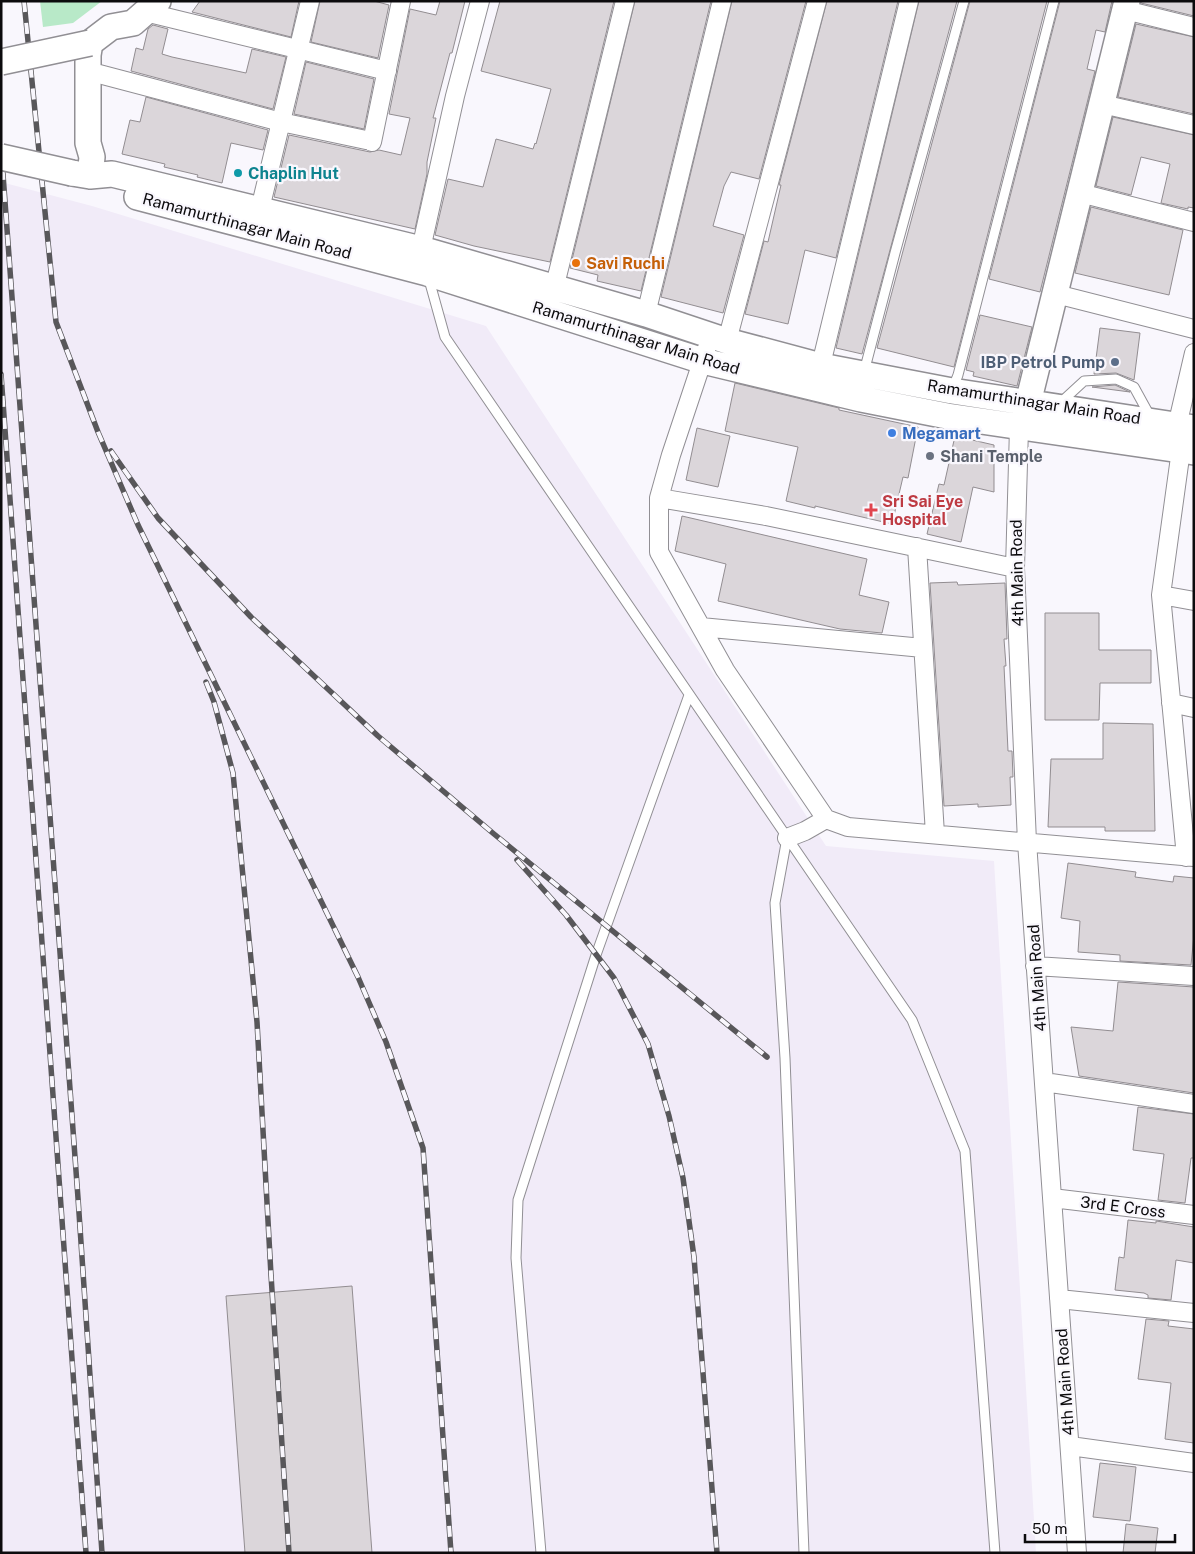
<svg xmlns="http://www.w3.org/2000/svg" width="1195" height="1554" viewBox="0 0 1195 1554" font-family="'Public Sans',sans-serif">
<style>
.built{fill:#f1ebf8}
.green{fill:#b8e9c8}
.building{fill:#dbd6da;stroke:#928d91}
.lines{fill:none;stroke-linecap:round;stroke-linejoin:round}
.lane-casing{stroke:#918f94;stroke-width:11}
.street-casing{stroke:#918f94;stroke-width:20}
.secondary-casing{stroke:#918f94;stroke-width:28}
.lane{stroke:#fff;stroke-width:9}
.street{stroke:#fff;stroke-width:18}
.secondary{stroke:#fff;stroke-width:25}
.rail-casing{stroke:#58575a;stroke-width:5.5}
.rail{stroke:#f9f7fd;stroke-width:4;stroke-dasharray:11;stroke-linecap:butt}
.secondary-bridge-casing{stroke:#918f94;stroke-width:28;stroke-linecap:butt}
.secondary-bridge{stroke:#fff;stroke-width:25}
.culture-dot{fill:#0f9aa8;stroke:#f9f7fd;stroke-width:2}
.food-dot{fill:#e8710a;stroke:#f9f7fd;stroke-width:2}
.service-dot{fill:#5c6f8a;stroke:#f9f7fd;stroke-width:2}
.shop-dot{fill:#3f7fe0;stroke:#f9f7fd;stroke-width:2}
.worship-dot{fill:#6b7280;stroke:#f9f7fd;stroke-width:2}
.health-dot{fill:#e0444e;stroke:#f9f7fd;stroke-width:2}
.labels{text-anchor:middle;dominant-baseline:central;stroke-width:4.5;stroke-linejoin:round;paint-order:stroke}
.culture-label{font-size:16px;font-weight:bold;fill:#0d838f;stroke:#f9f7fd;text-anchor:start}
.street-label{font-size:16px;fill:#0c0b0d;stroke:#f9f7fd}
.food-label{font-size:16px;font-weight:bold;fill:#c56008;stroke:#f9f7fd;text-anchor:start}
.service-label{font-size:16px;font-weight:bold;fill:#4e5e75;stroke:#f9f7fd;text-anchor:end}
.shop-label{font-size:16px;font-weight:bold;fill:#366cbe;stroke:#f9f7fd;text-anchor:start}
.worship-label{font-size:16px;font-weight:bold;fill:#5b616d;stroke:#f9f7fd;text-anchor:start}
.health-label{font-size:16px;font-weight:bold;fill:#be3a42;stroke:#f9f7fd;text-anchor:start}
</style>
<rect width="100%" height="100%" fill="#f9f7fd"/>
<!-- built -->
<path class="built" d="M1,182L92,206L486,326L826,846L994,861L1036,1553H1Z"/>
<!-- green -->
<path class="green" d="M40,1H102L73,23L43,27Z"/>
<!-- building -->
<path class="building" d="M200,1H299L291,37L192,12Z
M320,1H374L389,5L378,58L311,42Z
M440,1H465L452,53H450L433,118H436L427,162V174L415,229L274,197L289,135L370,152L379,150L401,155L410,118L389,114L410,9L436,15Z
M500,1H614L550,262L474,246L435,235L448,179L483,187L496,139L533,149L535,143L536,144L551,89L481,71Z
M635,1H711L641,291L597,281L598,275L570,268Z
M732,1H806L759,179L731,172L724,186L713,226L744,235L723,313L661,297Z
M827,1H898L836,258L805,250L788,324L745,314L764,241L768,242L781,185H779Z
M919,1H957L862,354L836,348Z
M970,1H1047L954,367L877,348Z
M1060,1H1112L1105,32L1096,30L1087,69L1095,71L1040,292L989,279Z
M1141,1H1194V16L1141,3Z
M1136,24L1194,37V114L1118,97Z
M153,25L168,29L162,54L172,57L246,73L252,49L286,57L273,109L131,71L136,48L143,50L148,29Z
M306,62L374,79L364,129L294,114Z
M146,97L268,130L263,150L231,143L222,183L197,177L198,175L164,167L165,164L122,154L130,120L140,122Z
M1113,117L1194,135V208L1188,207V209L1161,203L1170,164L1141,157L1131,195L1096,186Z
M1091,207L1183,230L1169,295L1075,273Z
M980,315L1032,327L1017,386L973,376L974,372L966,370Z
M1100,328L1140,333L1134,380L1116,373L1094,374Z
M735,383L839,408V410L918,427L908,478L903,477L892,524L815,506V508L786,501L798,447L725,431Z
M1115,385L1130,392L1092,387Z
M697,428L730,436L718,487L686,480Z
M955,436L994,445V492L973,487L961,542L927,534L939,484L944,485Z
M682,516L867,559L859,595L889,602L882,633L840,629L718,601L726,564L675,551Z
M957,582L958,585L1005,583L1007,639H1004L1006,666H1004L1008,751H1012L1013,777H1010L1011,805L978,807V804L944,806L930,583Z
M1045,613H1099V650H1151V683H1100L1099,720H1045Z
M1103,723L1153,724L1155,831H1105V827H1048L1051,759H1103Z
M1068,863L1136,872L1135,877L1173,882L1174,876L1194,878V935L1191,965L1120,961V955L1078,952L1080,921L1061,918Z
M1118,982L1194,987V1093L1079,1076L1071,1027L1113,1031Z
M1138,1107L1194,1114V1158H1191L1185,1203L1158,1200L1164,1154L1133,1150Z
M1128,1220L1156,1223V1221L1194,1227V1263L1176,1260L1171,1300L1148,1298V1295L1144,1293L1115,1290L1119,1257L1124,1258Z
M352,1286L372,1553H245L226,1296Z
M1146,1319L1169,1321L1168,1326L1194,1329V1443L1165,1439L1171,1383L1138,1379Z
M1100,1463L1136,1467L1130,1521L1093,1517Z
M1126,1524L1158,1528L1155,1553H1123Z"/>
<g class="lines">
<defs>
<path id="lane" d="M428,276L445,337L912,1020L965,1151L995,1553
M864,372L895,253L964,1
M952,390L958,375L1054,1
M1059,404L1084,381L1116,379L1134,387L1151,418
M787,838L775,903L785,1058L804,1553
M541,1553L516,1258L518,1200L596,955L689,695"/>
<path id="street" d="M1125,10L1194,27
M145,12L387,71
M99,74L281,122L366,140
M1102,104L1194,125
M372,142L401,1
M1080,193L1194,222
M260,209L310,1
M421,249L455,96L480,1
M1056,294L1194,329
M552,297L625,1
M646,314L722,1
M727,341L817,1
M706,350L671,455L659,498V552L725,670L826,819L848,827L1194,857
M818,377L909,1
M1019,428L1015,568L1027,842L1077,1553
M659,498L766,516L1015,568
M917,547L935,834
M1161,595L1194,601
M701,627L923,648
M1171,703L1194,708
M787,838L805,831L826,819
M1186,857L1161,595L1181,450L1177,426L1194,353
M1035,966L1194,976
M1044,1082L1194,1104
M1052,1198L1194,1215
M1059,1299L1194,1313
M1070,1446L1194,1463"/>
<path id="secondary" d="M72,173L90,176L112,174L421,249L646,314L727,341L821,366L952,391L1194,428
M90,176L92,157L88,143V55L90,43L111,27L133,23L158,1
M137,197L427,273L703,361L861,399L947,416L1194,452
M1023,418L1028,403L1127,1"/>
</defs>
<!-- lane casing -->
<use href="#lane" class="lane-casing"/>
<!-- street casing -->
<use href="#street" class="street-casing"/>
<!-- secondary casing -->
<use href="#secondary" class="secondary-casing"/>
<!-- lane -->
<use href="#lane" class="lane"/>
<!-- street -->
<use href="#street" class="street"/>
<!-- secondary -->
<use href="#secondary" class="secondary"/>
<defs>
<path id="rail" d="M24,1L56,322L98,432L138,525L358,977L386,1042L423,1148L451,1553
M1,147L78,1198L102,1553
M1,374L86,1553
M111,451L158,518L251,617L378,736L494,834L767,1057
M206,682L214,702L233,773L257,1022L271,1275L289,1553
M517,860L566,915L614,978L648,1044L669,1116L683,1178L694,1257L717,1553"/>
</defs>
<!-- rail casing -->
<use href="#rail" class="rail-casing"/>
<!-- rail -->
<use href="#rail" class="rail"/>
<defs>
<path id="secondary-bridge" d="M1,62L90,43
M1,157L72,173"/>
</defs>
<!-- secondary-bridge casing -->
<use href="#secondary-bridge" class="secondary-bridge-casing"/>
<!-- secondary-bridge -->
<use href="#secondary-bridge" class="secondary-bridge"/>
</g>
<!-- markers -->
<circle class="culture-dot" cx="238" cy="173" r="5"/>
<circle class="food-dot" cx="576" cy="263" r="5"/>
<circle class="service-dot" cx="1115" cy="362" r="5"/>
<circle class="shop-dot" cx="892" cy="433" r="5"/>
<circle class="worship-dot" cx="930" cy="456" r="5"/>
<path class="health-dot" d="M868.5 502.5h5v5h5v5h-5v5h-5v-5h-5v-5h5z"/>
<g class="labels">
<!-- culture labels -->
<g class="culture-label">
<text x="248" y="173">Chaplin Hut</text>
</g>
<!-- street labels -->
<g class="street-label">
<text transform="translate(247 226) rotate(15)">Ramamurthinagar Main Road</text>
<text transform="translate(636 338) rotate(17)">Ramamurthinagar Main Road</text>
<text transform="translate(1034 402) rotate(9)">Ramamurthinagar Main Road</text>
<text transform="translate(1017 573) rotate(-91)">4th Main Road</text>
<text transform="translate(1037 978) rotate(-94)">4th Main Road</text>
<text transform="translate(1123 1207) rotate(7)">3rd E Cross</text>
<text transform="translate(1065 1382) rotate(-94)">4th Main Road</text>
</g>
<!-- food labels -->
<g class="food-label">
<text x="586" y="263">Savi Ruchi</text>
</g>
<!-- service labels -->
<g class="service-label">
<text x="1105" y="362">IBP Petrol Pump</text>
</g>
<!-- shop labels -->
<g class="shop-label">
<text x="902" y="433">Megamart</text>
</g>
<!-- worship labels -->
<g class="worship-label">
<text x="940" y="456">Shani Temple</text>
</g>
<!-- health labels -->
<g class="health-label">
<text x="882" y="501">Sri Sai Eye<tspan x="882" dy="18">Hospital</tspan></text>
</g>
</g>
<!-- border -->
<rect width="1195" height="1554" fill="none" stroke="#0c0b0d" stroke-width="5"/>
<!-- scale -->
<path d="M1025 1534v8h150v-8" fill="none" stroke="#0c0b0d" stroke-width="2.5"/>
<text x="1032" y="1534" font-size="15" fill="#0c0b0d" stroke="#f9f7fd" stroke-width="4" paint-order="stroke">50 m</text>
</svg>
